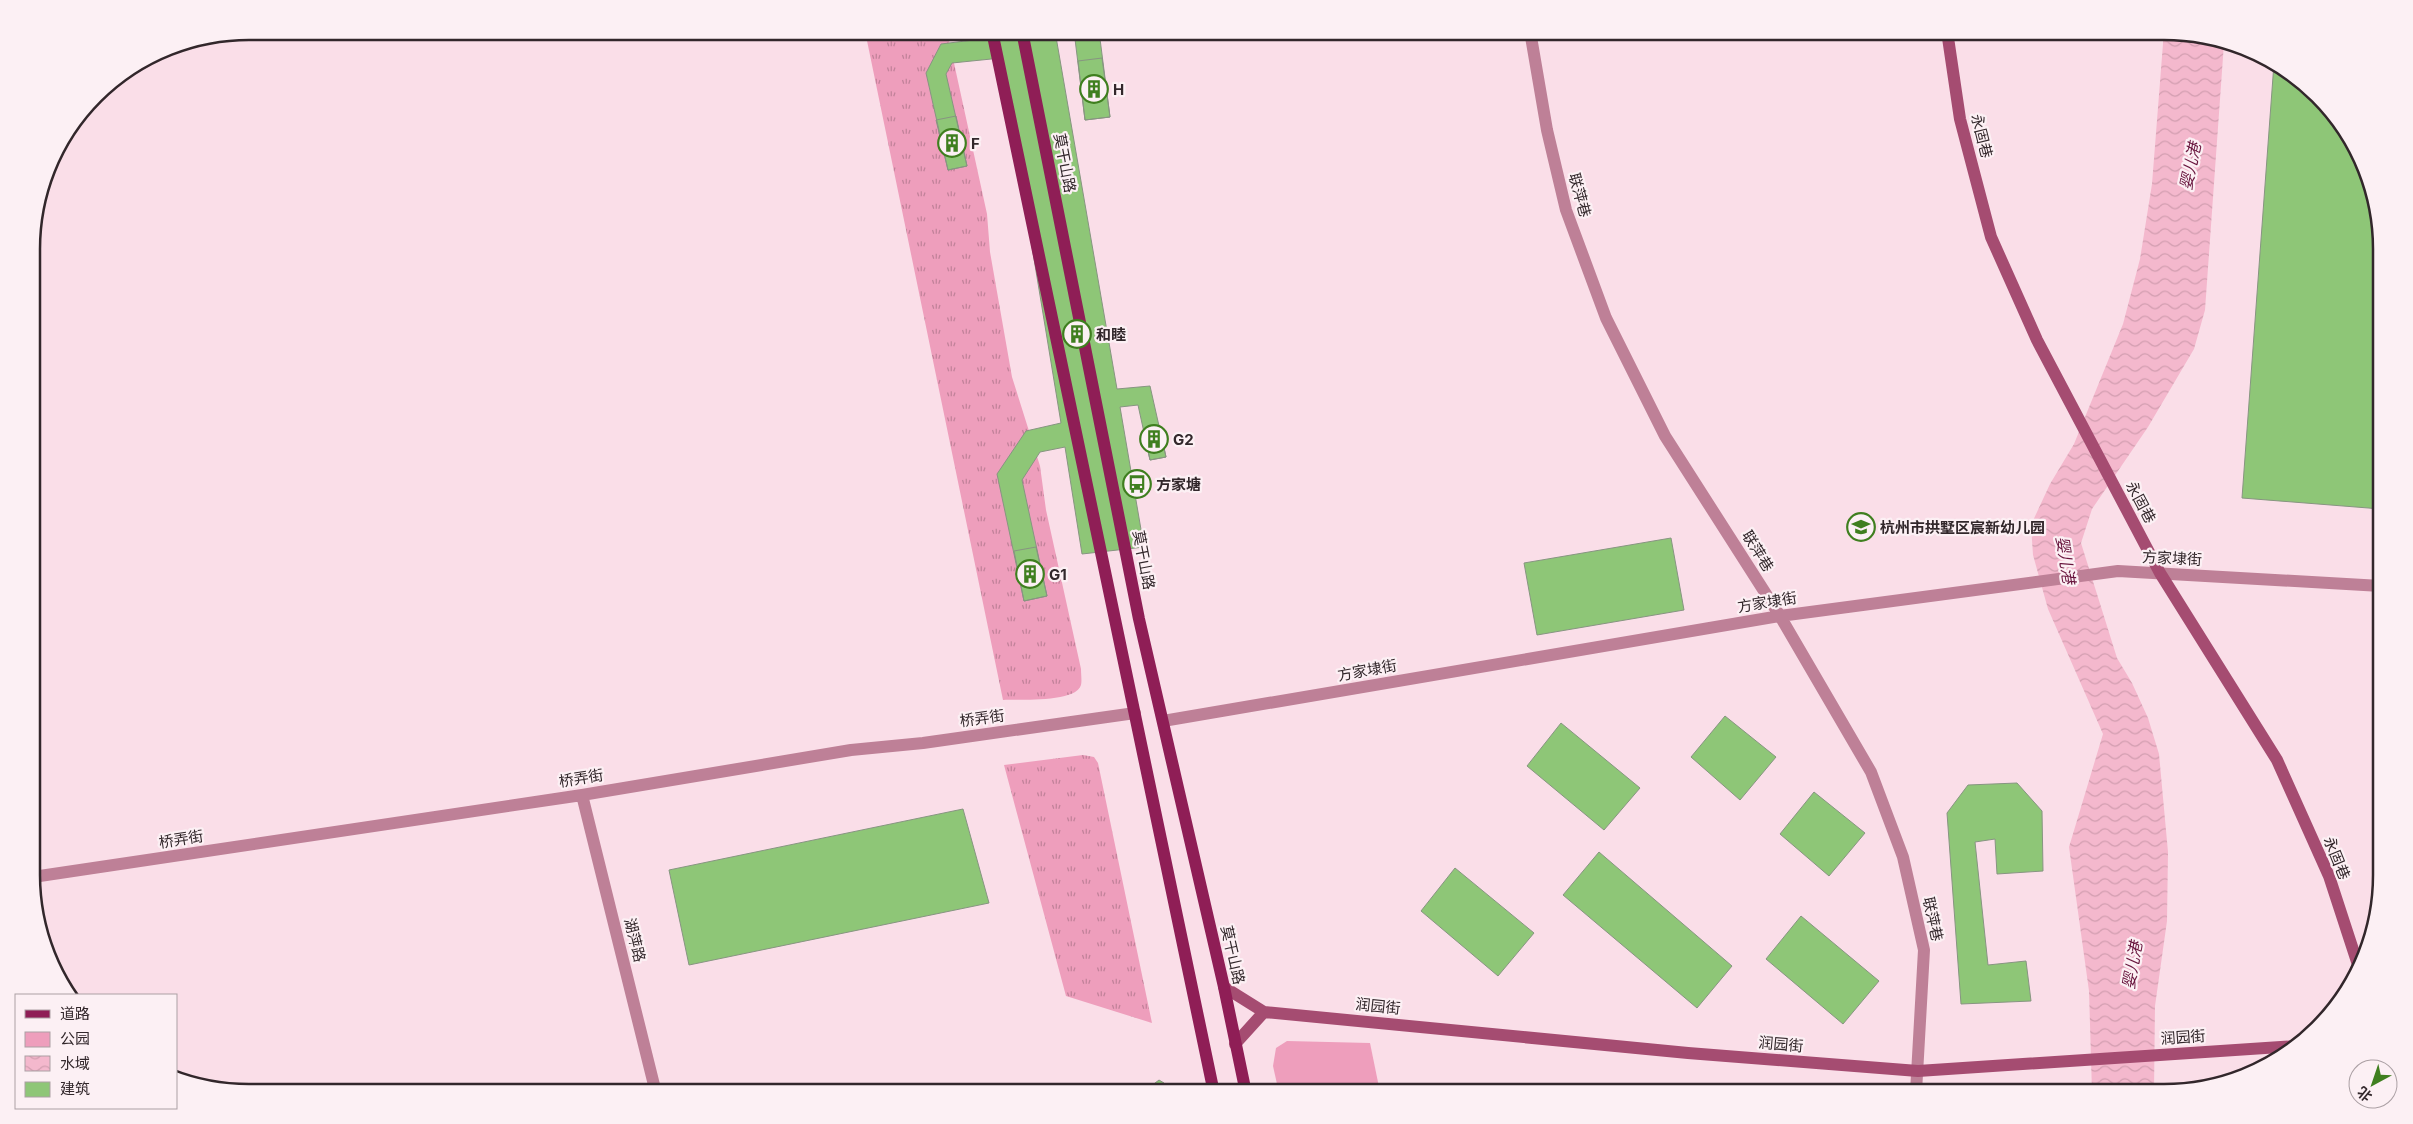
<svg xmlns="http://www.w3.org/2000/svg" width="2413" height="1124" viewBox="0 0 2413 1124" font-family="Inter,'Noto Sans SC',sans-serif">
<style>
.grass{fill:url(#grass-tufts)}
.park{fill:#ee9ebc}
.water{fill:url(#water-waves)}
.building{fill:#8ec677;stroke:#879581}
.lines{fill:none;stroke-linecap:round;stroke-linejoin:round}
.street{stroke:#be8097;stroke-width:12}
.secondary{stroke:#a54c71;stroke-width:12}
.primary{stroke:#8f1e56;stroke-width:12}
.labels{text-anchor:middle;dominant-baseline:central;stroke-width:4.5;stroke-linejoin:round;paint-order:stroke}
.poi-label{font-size:15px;font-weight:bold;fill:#32272b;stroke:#fcf0f4;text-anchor:start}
.street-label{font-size:15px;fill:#32272b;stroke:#fcf0f4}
.water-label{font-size:16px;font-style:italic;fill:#68143d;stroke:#fcf0f4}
.rim{fill:none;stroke:#32272b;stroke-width:2.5}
</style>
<defs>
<pattern id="grass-tufts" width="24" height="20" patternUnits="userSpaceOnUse" patternTransform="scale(1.25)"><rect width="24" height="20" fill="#ee9ebc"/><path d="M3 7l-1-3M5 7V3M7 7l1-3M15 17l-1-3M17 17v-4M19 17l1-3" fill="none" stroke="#c18199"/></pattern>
<pattern id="water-waves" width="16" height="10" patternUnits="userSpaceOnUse" patternTransform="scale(1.25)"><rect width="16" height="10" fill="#f4b8cd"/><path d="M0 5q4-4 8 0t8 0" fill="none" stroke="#d29eb0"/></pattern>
</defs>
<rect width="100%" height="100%" fill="#fadee8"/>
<!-- grass -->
<path class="grass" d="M865,31H947L987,214L990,252L1012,377L1040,466L1046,510L1081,669C1081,674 1082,681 1081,685C1076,703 1019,699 1003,700Z
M1083,755L1094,757L1098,763L1152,1023L1066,996L1004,765Z"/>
<!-- park -->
<path class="park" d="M1287,1041L1370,1043L1380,1092L1279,1093L1273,1066L1276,1048Z"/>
<!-- water -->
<path class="water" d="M2164,31L2224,43L2205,310L2194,349L2148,427L2092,509L2081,543L2117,658L2132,683L2148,718L2159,754L2168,852L2167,921L2155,1006L2154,1092H2092L2089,991L2069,847L2103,734L2048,609L2033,555L2031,525L2050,484L2074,444L2123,324L2140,259L2152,184Z"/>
<!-- building -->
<path class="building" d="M997,31H1055L1117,389L1150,386L1166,457L1150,460L1138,405L1120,407L1144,547L1082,554L1065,447L1040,452L1022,480L1047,596L1024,601L997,474L1026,431L1061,423L1001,58L952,63L946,74L967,166L948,170L926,73L941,44L998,37Z
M1074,31H1099L1110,117L1085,120Z
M1102,58L1110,117L1085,120L1078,61Z
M2274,63L2297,76L2337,117L2365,166L2380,221L2381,509L2242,498Z
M956,116L967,166L948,170L936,120Z
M1160,429L1166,457L1150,460L1144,433Z
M1671,538L1684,610L1537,635L1524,563Z
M1036,547L1047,596L1024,601L1014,551Z
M1725,716L1776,757L1740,800L1691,757Z
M1561,723L1640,788L1604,830L1527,766Z
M2017,783L2042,811L2043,871L1997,874L1995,839L1975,842L1988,965L2026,961L2031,1001L1961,1004L1947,813L1968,785Z
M1814,792L1865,833L1829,876L1780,834Z
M963,809L989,903L689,965L669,870Z
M1599,852L1732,966L1697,1008L1563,895Z
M1455,868L1534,933L1498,976L1421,911Z
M1801,916L1879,981L1843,1024L1766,959Z
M1159,1080L1164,1083L1166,1093H1142Z
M1395,1086L1447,1092H1397Z"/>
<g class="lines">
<!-- street -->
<path class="street" d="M1530,31L1547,130L1566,210L1606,318L1665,436L1780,616L1871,772L1903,857L1924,950L1916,1092
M1163,721L1780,616L2118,571L2381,586
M582,795L656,1093
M33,877L582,795L851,750L923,743L1135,713"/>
<!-- secondary -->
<path class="secondary" d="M1947,31L1960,119L1991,237L2037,340L2160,573L2277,760L2329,876L2359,968
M1224,987L1264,1012L1688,1053L1918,1071L2296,1046
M1235,1044L1264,1012"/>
<!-- primary -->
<path class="primary" d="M992,31L1214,1093
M1022,31L1139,619L1224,987L1246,1093"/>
</g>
<!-- icons -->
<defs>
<symbol id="building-ring" viewBox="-11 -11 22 22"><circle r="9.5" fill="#fcf0f4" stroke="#3f7f1f" stroke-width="1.5"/><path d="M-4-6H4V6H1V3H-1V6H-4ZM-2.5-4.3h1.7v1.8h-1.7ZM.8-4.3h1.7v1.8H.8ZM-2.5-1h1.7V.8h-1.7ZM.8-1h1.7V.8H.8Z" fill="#3f7f1f"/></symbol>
<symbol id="bus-ring" viewBox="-11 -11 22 22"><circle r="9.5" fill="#fcf0f4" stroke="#3f7f1f" stroke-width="1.5"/><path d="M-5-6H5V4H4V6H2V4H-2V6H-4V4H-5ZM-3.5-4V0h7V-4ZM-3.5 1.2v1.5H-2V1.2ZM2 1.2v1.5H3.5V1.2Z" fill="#3f7f1f"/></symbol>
<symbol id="school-ring" viewBox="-11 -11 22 22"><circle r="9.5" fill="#fcf0f4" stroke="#3f7f1f" stroke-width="1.5"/><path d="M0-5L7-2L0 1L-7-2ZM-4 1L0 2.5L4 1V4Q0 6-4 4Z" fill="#3f7f1f"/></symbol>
</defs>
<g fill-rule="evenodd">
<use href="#building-ring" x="1078" y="73" width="32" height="32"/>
<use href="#building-ring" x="936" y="127" width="32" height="32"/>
<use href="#building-ring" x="1061" y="318" width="32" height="32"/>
<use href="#building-ring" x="1138" y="423" width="32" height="32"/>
<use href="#bus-ring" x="1121" y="468" width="32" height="32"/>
<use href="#school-ring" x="1845" y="511" width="32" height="32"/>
<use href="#building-ring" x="1014" y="558" width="32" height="32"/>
</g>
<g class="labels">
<!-- poi labels -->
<g class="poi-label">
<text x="1113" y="89">H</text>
<text x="971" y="143">F</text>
<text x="1096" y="334">和睦</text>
<text x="1173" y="439">G2</text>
<text x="1156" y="484">方家塘</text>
<text x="1880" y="527">杭州市拱墅区宸新幼儿园</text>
<text x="1049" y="574">G1</text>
</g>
<!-- street labels -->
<g class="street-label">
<text transform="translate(1982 136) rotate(76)">永固巷</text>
<text transform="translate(1065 163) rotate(79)">莫干山路</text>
<text transform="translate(1580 195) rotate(75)">联萍巷</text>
<text transform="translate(2141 502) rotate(62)">永固巷</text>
<text transform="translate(1758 551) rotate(58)">联萍巷</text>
<text transform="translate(2172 558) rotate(3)">方家埭街</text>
<text transform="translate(1144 560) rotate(79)">莫干山路</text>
<text transform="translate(1767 602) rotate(-9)">方家埭街</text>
<text transform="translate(1367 670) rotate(-10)">方家埭街</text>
<text transform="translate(982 718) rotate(-8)">桥弄街</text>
<text transform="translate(581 778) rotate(-9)">桥弄街</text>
<text transform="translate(181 839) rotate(-9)">桥弄街</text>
<text transform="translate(2337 858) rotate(68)">永固巷</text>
<text transform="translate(1933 919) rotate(78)">联萍巷</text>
<text transform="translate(635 940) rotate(76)">湖萍路</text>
<text transform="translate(1233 955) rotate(77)">莫干山路</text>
<text transform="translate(1378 1006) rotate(6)">润园街</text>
<text transform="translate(2183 1037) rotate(-4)">润园街</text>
<text transform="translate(1781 1044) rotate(5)">润园街</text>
</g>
<!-- water labels -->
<g class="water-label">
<text transform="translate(2190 166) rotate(-78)">婴儿港</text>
<text transform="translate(2066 560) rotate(81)">婴儿港</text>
<text transform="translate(2132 965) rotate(-80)">婴儿港</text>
</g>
</g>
<!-- crop -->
<path d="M0 0H2413V1124H0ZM249 40H2164A209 209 0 0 1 2373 249V875A209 209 0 0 1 2164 1084H249A209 209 0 0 1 40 875V249A209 209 0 0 1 249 40Z" fill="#fcf0f4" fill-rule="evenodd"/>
<path class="rim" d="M249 40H2164A209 209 0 0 1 2373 249V875A209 209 0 0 1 2164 1084H249A209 209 0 0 1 40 875V249A209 209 0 0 1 249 40Z"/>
<!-- legend -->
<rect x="15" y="994" width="162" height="115" fill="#fcf0f4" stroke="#aba0a4"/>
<rect x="25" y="1010" width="25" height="8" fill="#8f1e56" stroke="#aba0a4"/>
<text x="60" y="1019" font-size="15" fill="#32272b">道路</text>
<rect x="25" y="1032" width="25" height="15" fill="#ee9ebc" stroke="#aba0a4"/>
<text x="60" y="1044" font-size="15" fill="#32272b">公园</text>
<rect x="25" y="1056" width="25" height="15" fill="url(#water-waves)" stroke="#aba0a4"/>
<text x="60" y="1069" font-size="15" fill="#32272b">水域</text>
<rect x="25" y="1082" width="25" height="15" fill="#8ec677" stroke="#aba0a4"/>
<text x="60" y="1094" font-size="15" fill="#32272b">建筑</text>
<!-- north arrow -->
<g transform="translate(2373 1084) rotate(220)"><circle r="24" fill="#fcf0f4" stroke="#aba0a4"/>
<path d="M0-4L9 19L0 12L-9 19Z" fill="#3f7f1f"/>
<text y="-8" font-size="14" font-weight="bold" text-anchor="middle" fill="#32272b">北</text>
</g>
</svg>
